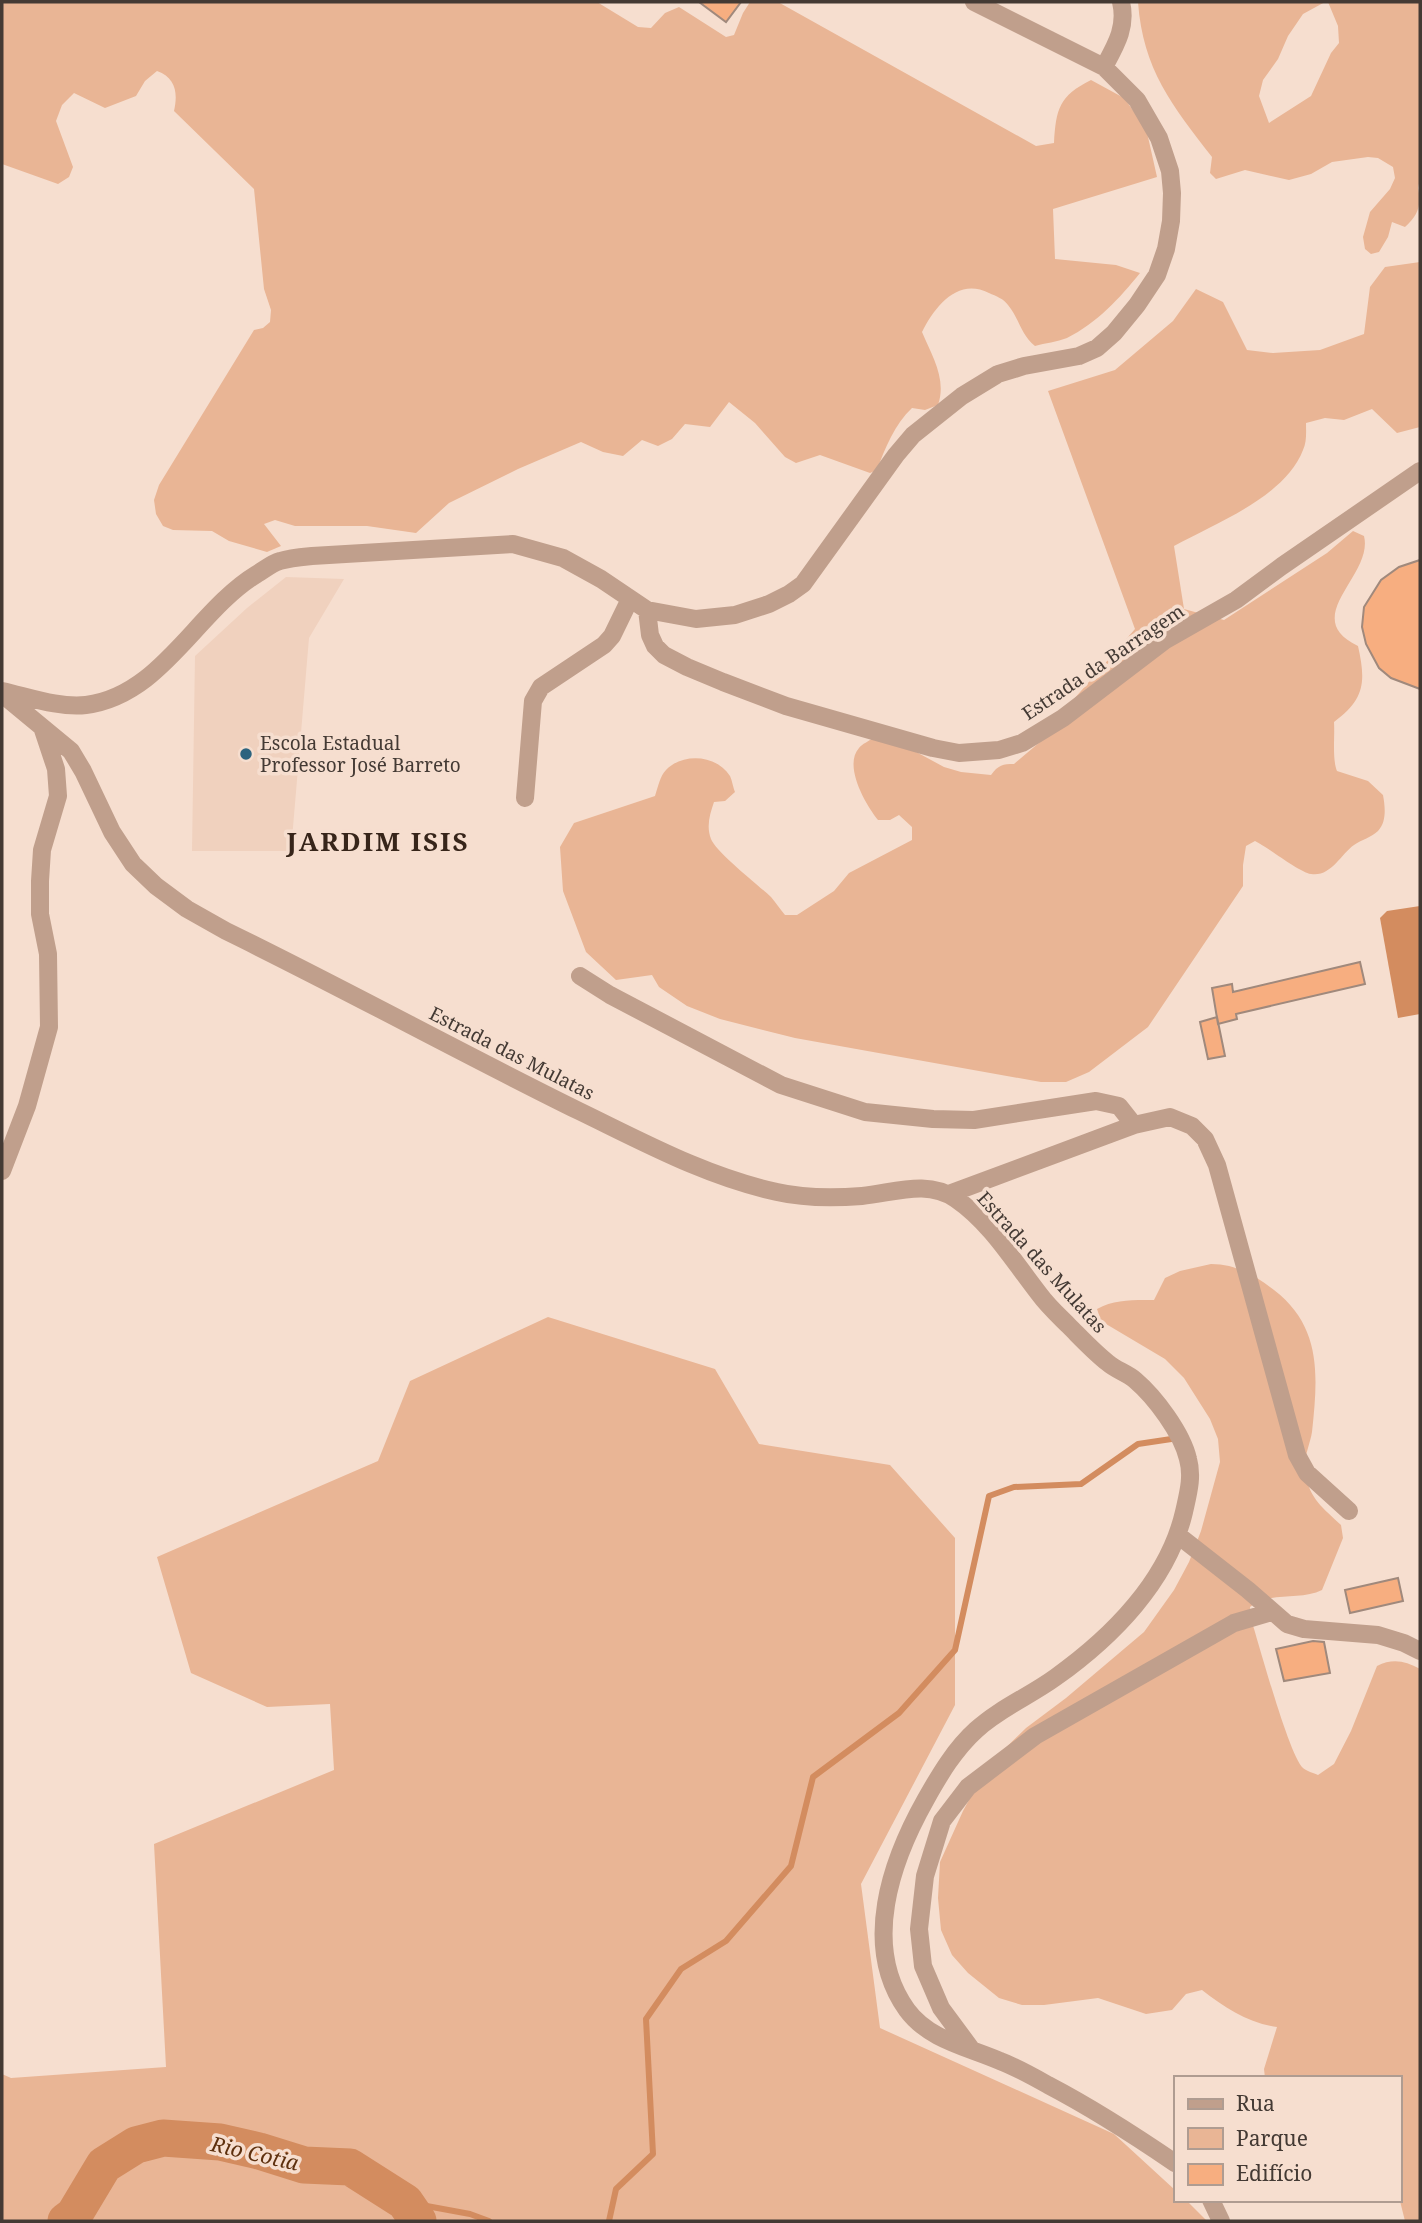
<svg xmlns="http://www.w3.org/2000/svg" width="1422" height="2223" viewBox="0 0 1422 2223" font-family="'Noto Serif',serif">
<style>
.built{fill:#f0d1be}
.green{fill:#e9b595}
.water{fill:#d38c5f}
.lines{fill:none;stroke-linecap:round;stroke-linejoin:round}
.stream{stroke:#d38c5f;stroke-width:6}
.river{stroke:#d38c5f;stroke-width:37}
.building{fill:#f7ae80;stroke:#a0897c;stroke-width:2}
.minor{stroke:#c09f8c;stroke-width:18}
.poi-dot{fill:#2c637e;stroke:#f6decf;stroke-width:2.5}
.labels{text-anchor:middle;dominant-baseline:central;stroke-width:7;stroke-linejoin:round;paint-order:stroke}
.street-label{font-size:19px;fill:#443a34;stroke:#f6decf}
.poi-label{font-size:19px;fill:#443a34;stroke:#f6decf;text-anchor:start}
.water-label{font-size:21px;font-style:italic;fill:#5e300e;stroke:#f6decf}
.district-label{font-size:26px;font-weight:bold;letter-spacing:2px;fill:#37251a;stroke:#f6decf}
</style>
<rect width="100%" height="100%" fill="#f6decf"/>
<!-- built -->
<path class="built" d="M286,577L344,579L309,638L291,851H192L195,656L247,608Z"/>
<!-- green -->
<path class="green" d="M2,2H597L638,27L651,28L665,13L679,7L726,37L734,35L743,13L750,2H778L1036,146L1054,143C1056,109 1059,96 1091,80L1124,98L1146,128L1157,177L1053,209L1055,259L1116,265L1140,273C1120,298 1097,323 1067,338C1057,342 1045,343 1035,346C1021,335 1019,318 1008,305C1004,299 996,296 989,293C958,277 935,306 922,332C932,356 947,379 938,405L925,410L912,408C895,424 885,448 877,470L870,473L820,455L796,463L785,457L755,423L729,402L710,427L685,424L672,439L658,446L642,440L623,456L603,452L581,442L518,469L449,503L416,533L367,526H295L275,520L264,524L281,546L267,552L229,541L212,531L173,530L163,526L156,514L154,500L159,485L254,330L263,328L270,322L271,310L264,289L254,189L174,111C178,93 176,78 157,71L145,81L136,96L105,108L74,93L62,105L56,121L73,167L69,177L58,184L2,164Z
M1138,2H1325L1303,14L1288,36L1278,59L1263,80L1259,96L1269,123L1311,96L1331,53L1339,43L1338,26L1328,2H1420V179L1418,188C1422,205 1418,215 1405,227L1392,222L1388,237L1379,252L1371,254L1365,249L1363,237L1370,212L1390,189L1395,178L1393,167L1378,158L1368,157L1332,162L1311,174L1289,180L1245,170L1216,179L1210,173L1212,157C1172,105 1143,70 1138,2Z
M1420,262V427L1397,433L1372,409L1344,420L1325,418L1306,423C1306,431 1307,442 1303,450C1285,497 1216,523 1174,546L1184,609L1224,620L1327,553L1353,531L1364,536C1374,576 1298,617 1358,646C1366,682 1365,699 1334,722C1335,736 1332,759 1337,771L1368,781L1383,795C1385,806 1387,822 1378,831C1372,837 1361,840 1354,845C1340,855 1331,877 1311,874C1299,872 1269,848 1255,841L1246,846L1243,865V886L1148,1027L1089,1072L1066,1082H1041L795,1038L720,1019L687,1006L659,987L652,975L616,980L586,952L563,891L560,847L574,823L655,796C658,787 660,776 666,770C682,753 716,754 730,776C732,780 733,787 735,792L725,801L714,802C710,814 706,826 711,839C716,852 758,885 771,897C776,903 780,909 785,915H797L834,891L849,873L912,840V827L899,815L890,820H878C866,805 843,766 859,748C862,744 869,741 873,738L907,747L944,767L961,772L991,775C998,765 1003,764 1014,764L1040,742L1047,730L1135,629L1048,391L1115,370L1173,321L1196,289L1223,302L1247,350L1273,353L1320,350L1364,334L1370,287L1385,267Z
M1211,1264C1235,1264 1255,1275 1274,1290C1322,1327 1318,1376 1312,1432C1310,1445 1302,1461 1305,1474C1311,1500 1322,1507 1341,1525L1343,1538L1322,1590C1300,1601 1268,1591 1250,1607L1251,1619C1259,1644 1289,1755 1303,1768C1306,1771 1314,1773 1318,1775L1334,1764L1351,1731L1377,1666C1393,1658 1405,1661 1420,1669V2221H1405L1399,2197V2078H1265L1264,2069L1277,2027C1248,2023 1225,2008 1202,1990L1186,1994L1172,2010L1146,2014L1098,1998L1044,2005H1022L999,1998L968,1973L952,1955L941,1930L938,1898L940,1862L963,1811L988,1765L1026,1728L1066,1698L1144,1632L1174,1590L1189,1562L1201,1531L1220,1462L1218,1439L1210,1419L1184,1378L1165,1359L1101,1321L1097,1309C1115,1299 1134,1300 1154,1300L1165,1278L1180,1271Z
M548,1317L715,1369L759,1444L890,1465L955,1538V1705L861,1884L880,2028L1114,2134L1175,2190V2200H1186L1207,2221H2V2074L11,2078L166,2067L154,1844L334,1770L330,1704L267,1707L191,1673L157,1557L378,1461L410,1381Z"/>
<!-- water -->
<path class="water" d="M1420,906V1014L1398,1018L1380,918L1387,911Z"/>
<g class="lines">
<!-- stream -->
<path class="stream" d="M405,2202L470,2214L489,2221
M609,2221L616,2189L653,2154L646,2019L681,1969L726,1941L791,1866L813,1777L899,1713L955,1650L989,1496L1014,1487L1081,1484L1138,1444L1178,1438"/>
<!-- river -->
<path class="river" d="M66,2221L74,2215L104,2165L136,2145L163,2138L220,2142L259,2151L304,2165L350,2167L405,2202L418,2221"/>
</g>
<!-- building -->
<path class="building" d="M699,2H741L726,22Z
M1420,560V689L1391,678L1379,668L1366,644L1362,627L1364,607L1381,580L1399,567Z
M1360,962L1365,984L1236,1014L1237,1019L1218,1024L1212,988L1232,984L1233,992Z
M1217,1017L1225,1056L1208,1059L1200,1022Z
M1398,1578L1403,1601L1350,1613L1345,1590Z
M1313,1641L1324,1642L1330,1673L1284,1681L1276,1649Z"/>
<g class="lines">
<!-- minor -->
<path class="minor" d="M1104,67C1116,45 1127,27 1121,2
M647,610L650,635L655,646L664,655L687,667L723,682L786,706L933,748L959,753L999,750L1022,743L1063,718L1164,641L1236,600L1282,566L1420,471
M2,691C29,697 59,708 86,705C162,695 196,611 257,574C264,570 272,563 280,561C290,558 302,557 312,556L513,544L563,558L601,579L647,610L696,619L735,615L769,604L789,594L803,584L896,455L913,435L962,396L998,374L1024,366L1079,356L1097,348L1114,333L1137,305L1157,275L1166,249L1171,221L1172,193L1170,171L1159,138L1137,100L1104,67L974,2
M2,694L71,751L83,771L112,832L133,864L156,886L187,909L226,931C345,989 461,1053 579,1111C643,1142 707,1177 777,1192C803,1198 836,1198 862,1196C894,1193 927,1179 956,1199C991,1223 1014,1262 1040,1295C1048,1306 1059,1316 1069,1326C1082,1339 1094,1352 1108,1363C1116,1370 1127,1373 1135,1380C1155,1397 1182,1433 1188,1459C1193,1477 1188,1494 1184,1512C1168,1581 1112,1637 1056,1677C1030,1696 1000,1708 976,1730C955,1749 940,1774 926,1799C891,1861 861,1946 907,2010C929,2040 968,2047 1000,2061C1016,2067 1032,2076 1048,2085C1092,2108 1134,2135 1175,2163
M525,798L533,701L541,687L604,645L612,636L630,599
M580,976L610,995L781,1085L865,1112L933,1119L974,1120L1096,1101L1119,1106L1134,1125
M2,1171L27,1106L49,1027L48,954L40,914V881L42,850L58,796L56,769L43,730
M949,1194L1134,1125L1170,1117L1192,1126L1205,1139L1217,1165L1297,1455L1307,1473L1349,1511
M1179,1536L1248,1590L1287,1624L1304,1629L1378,1635L1404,1643L1420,1651
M972,2050L941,2008L923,1966L919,1929L925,1876L942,1821L968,1787L1035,1736L1234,1623L1272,1612
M1211,2200L1221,2221"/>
</g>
<!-- markers -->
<circle class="poi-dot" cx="246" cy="754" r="7"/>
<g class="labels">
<!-- street labels -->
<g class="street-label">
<text transform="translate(1103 662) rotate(-34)">Estrada da Barragem</text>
<text transform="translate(512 1053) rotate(27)">Estrada das Mulatas</text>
<text transform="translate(1042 1262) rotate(48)">Estrada das Mulatas</text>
</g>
<!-- poi labels -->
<g class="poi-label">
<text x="260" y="743">Escola Estadual<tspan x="260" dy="22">Professor José Barreto</tspan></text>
</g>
<!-- water labels -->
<g class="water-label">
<text transform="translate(255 2153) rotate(13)">Rio Cotia</text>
</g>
<!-- district labels -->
<g class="district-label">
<text x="378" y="841">JARDIM ISIS</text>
</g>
</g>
<!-- border -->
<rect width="1422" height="2223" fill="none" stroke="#443a34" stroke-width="7"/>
<!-- legend -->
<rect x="1174" y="2076" width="228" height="126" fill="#f6decf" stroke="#af9c91" stroke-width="2"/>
<rect x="1188" y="2099" width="35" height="10" fill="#c09f8c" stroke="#af9c91" stroke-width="2"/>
<text x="1236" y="2111" font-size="21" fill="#443a34">Rua</text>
<rect x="1188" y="2128" width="35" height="21" fill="#e9b595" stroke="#af9c91" stroke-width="2"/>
<text x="1236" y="2146" font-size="21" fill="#443a34">Parque</text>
<rect x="1188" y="2164" width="35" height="21" fill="#f7ae80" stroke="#af9c91" stroke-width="2"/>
<text x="1236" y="2181" font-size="21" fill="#443a34">Edifício</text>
</svg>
